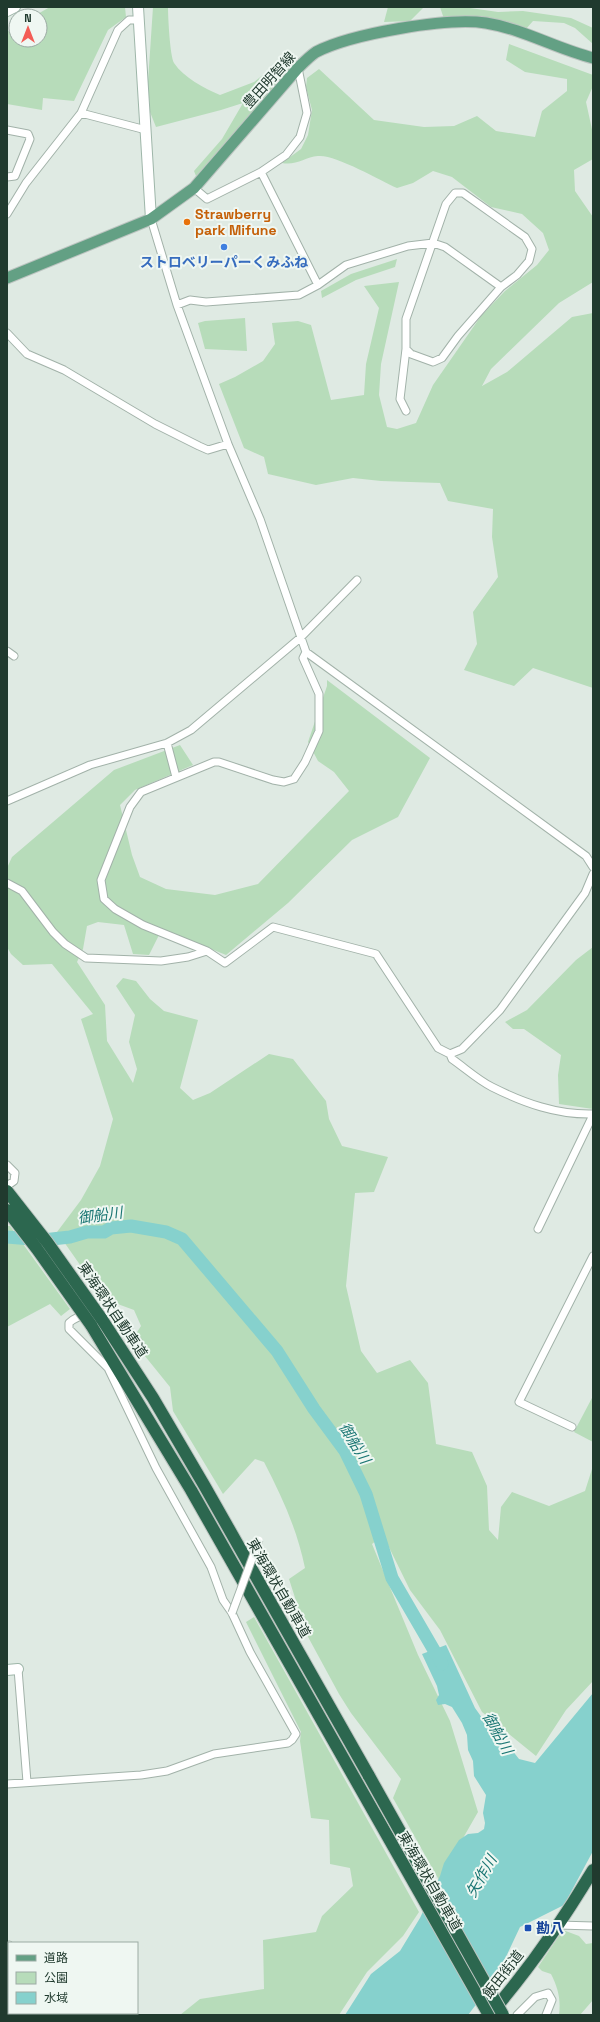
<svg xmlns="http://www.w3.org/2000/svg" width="600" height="2022" viewBox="0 0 600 2022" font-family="'Space Grotesk','Noto Sans JP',sans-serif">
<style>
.green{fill:#b7dcba}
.water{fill:#86d1cd}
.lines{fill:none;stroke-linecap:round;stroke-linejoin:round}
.river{stroke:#86d1cd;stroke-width:13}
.street-casing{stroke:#a2b2a9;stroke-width:9}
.secondary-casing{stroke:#9eb6a9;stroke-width:12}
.primary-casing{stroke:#bcc4c0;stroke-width:13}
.highway-casing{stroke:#bcc4c0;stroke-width:14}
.street{stroke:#fff;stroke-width:7}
.secondary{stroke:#fff;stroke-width:10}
.primary{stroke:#63a084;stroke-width:11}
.highway{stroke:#2c674f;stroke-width:12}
.street-bridge-casing{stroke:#a2b2a9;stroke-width:9;stroke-linecap:butt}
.highway-bridge-casing{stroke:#bcc4c0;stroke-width:14;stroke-linecap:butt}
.street-bridge{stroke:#fff;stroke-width:7}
.highway-bridge{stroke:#2c674f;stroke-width:12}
.food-dot{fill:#e8710a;stroke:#eff7f2;stroke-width:1.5}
.shop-dot{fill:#3f7fe0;stroke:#eff7f2;stroke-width:1.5}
.transit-dot{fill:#1a4fb4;stroke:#eff7f2;stroke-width:1.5}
.labels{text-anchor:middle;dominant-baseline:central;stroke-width:4;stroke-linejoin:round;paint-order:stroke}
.street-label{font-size:14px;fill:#203a2e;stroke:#eff7f2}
.food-label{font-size:14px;font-weight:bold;fill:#c56008;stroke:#eff7f2;text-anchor:start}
.shop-label{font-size:14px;font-weight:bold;fill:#366cbe;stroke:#eff7f2}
.transit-label{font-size:14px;font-weight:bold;fill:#164399;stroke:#eff7f2;text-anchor:start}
.water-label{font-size:15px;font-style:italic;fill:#1a7673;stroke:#eff7f2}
</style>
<rect width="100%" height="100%" fill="#dfeae3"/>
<!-- green -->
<path class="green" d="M50,7H125L126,17L108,30L74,101L43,98L42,110L7,104V32L16,27V40H40V16H34Z
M153,7H168C168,17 170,56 174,63C184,78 204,88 220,95L254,82L282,60L292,66L196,176L194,171L222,139L243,103L221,110L156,127L150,112L148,82Z
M388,7H463L498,12L523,11L571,18L593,28V44L575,28L564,23L533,21L526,29L444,19L440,7L423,8L410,21L384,22Z
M509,44L593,75V86L586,102L593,134V159L574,170L575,191L593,217V282L559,303L491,369L482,386L507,372L572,317L593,313V688L533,668L514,686L464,670L477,644L473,612L498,577L492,537L493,509L448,501L440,483L381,481L353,478L316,485L268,474L264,457L244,448L219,384L235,377L263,361L275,344L272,323L298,321L311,325L331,400L364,395L366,364L379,308L364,286L399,282L381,364L379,395L387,427L397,429L416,423L433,385L481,316L505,291L537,265L549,250L543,233L522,214L491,207L452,177L433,171L413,183L397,188C379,180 335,154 318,156C305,157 296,166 282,163L301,149L308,135L312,110L306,87L307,78L319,69L374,120L424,127L454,126L477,116L496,131L535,137L542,111L567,91V79L525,72L506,60Z
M397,259L395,267L356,280L322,298L321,291L351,274Z
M245,318L247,351L205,349L198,323L205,321Z
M327,680L430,758L398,817L352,840L288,903L226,955L162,929L149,955L133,954L124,925L98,922L87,926L83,949L77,962L105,1005L107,1041L133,1083L137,1069L129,1042L135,1015L116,986L123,978L136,981L150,999L164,1011L198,1020L180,1088L193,1100L210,1093L269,1054L293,1059L326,1101L329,1119L342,1146L388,1157L374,1192L355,1193L346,1286L361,1351L377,1373L410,1360L428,1383L436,1444L472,1452L487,1486L489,1530L498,1540L501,1507L512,1492L549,1506L585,1491L592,1469L593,1442V1681L566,1710L536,1756L482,1712L440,1630L410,1590L383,1535L372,1544L418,1655L450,1721L478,1812L439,1880L393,1798L401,1779L351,1713L339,1694L307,1635L289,1579L305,1568C297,1529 282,1497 264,1462L255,1459L223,1494L173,1411L170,1387L132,1340L141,1326L134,1310L104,1299L57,1232L81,1200L100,1166L113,1119L81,1019L93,1014L52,964L23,965L11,954L7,947V868L12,857L114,770L180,745L193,765L135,790L120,805L132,855L140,877L166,889L215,895L258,884L349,791L334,772L318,761L308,742L327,686Z
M593,947V1109L559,1104L558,1075L561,1055L524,1029H513L505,1022L527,1010L576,960Z
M7,1226H10L70,1309L61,1316L50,1304L7,1327Z
M593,1396V1442L574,1432Z
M254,1617L419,1912L403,1936L367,1972L339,2015H180L200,1999L264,1989L263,1940L316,1932L322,1916L353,1886L350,1868L330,1864L329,1820L311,1818L300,1741L301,1732L246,1622Z
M563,1930L579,1936L586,1944L593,1943V2000L580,2015H559C561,1999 558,1988 551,1974L542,1971L538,1967Z"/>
<!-- water -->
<path class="water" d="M446,1645L475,1708L490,1729L508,1745L519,1759L535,1763L593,1693V1851L564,1905L520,1927L495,1980L468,2015H345L371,1974L400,1951L420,1918L440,1876L444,1863L459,1840L468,1834L478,1833L484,1829L485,1823L483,1813L486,1795L474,1776L473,1761L468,1750L467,1735L462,1723L452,1707L445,1704L438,1705L436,1700L439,1695L437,1686L422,1654Z"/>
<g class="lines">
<!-- river -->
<path class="river" d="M7,1237L43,1240L70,1237L87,1232H104L111,1228L131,1226L166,1232L182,1239L277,1351L314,1409L345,1451L366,1494L392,1578L442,1664"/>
<defs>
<path id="street" d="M81,113L146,130
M7,130L28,134L30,139L15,176L7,177
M261,172L318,285
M194,188L207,199L261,172L286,155L300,137L307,113L298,68
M455,193H463L525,237L532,249L529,261L517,275L501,287L458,336L442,358L433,362L411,354L406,349V319L446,204Z
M7,214L26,183L81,113L118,30L129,20H138
M151,219L177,305L228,444L260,519L306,652L586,856L593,867
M177,305L190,300L206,302L299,295L318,285L346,265L408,246L433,243L445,247L501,287
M7,333L27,354L64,370L155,424L199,446L208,450L228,444
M406,349L400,399L406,411
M7,651L14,656
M306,652L303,658L319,694V731L305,762L294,779L284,782L273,780L219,762H214L141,792L130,807L101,880L104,899L115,909L143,925L207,951L225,963L273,927L376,954L438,1048L450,1054L462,1049L500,1010L585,893L593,874
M167,743L176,777
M7,801L90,765L167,743L191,730L300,638L357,580
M7,883L22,891L53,932L65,944L86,958L161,961L188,957L207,951
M450,1054L452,1059C465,1068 478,1080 492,1087C524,1103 557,1115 593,1114
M7,1165L15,1173L14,1181L7,1186
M538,1229L593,1115
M572,1427L519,1402L593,1256
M18,1669L27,1782
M7,1784L141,1775L167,1771L214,1754L288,1743L292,1740L296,1734L250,1652L232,1613L223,1600L211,1567L156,1468L108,1368L69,1329V1323C78,1314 101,1310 114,1313L140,1344
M558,1925L593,1926
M7,1946L9,1945
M517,2015L535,1997L548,1993L552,2000L546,2015"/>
<path id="secondary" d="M138,7L151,219
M7,11L15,7
M7,1670L18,1669"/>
<path id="primary" d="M7,278L151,219L194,188L298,68C303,63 310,56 316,52C351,34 447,17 486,23C523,29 557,49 593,58"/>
<path id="highway" d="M101,1318L153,1398L204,1485L369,1776
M91,1325L191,1490L489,2015
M492,2012C530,1968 563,1920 593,1870"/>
</defs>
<!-- street casing -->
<use href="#street" class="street-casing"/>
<!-- secondary casing -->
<use href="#secondary" class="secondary-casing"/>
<!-- primary casing -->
<use href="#primary" class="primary-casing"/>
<!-- highway casing -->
<use href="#highway" class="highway-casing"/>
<!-- street -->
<use href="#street" class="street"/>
<!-- secondary -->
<use href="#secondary" class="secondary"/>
<!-- primary -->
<use href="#primary" class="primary"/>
<!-- highway -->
<use href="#highway" class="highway"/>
<defs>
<path id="street-bridge" d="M232,1613L259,1540"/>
<path id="highway-bridge" d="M7,1191L47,1242L101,1318
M7,1210L37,1249L91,1325
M369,1776L503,2015"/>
</defs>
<!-- street-bridge casing -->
<use href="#street-bridge" class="street-bridge-casing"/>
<!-- highway-bridge casing -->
<use href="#highway-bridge" class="highway-bridge-casing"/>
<!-- street-bridge -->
<use href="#street-bridge" class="street-bridge"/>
<!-- highway-bridge -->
<use href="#highway-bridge" class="highway-bridge"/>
</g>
<!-- markers -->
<circle class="food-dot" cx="187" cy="222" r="4"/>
<circle class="shop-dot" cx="224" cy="247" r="4"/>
<rect class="transit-dot" x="524" y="1924" width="8" height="8" rx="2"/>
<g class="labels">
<!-- street labels -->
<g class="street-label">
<text transform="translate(269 80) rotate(-48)">豊田明智線</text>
<text transform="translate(113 1310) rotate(56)">東海環状自動車道</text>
<text transform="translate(279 1588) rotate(60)">東海環状自動車道</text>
<text transform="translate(430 1881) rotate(60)">東海環状自動車道</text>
<text transform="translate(503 1974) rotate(-52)">飯田街道</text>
</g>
<!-- food labels -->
<g class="food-label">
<text x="195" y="214">Strawberry<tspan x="195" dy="16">park Mifune</tspan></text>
</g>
<!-- shop labels -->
<g class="shop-label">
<text x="224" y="262">ストロベリーパーくみふね</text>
</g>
<!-- transit labels -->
<g class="transit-label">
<text x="536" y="1928">勘八</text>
</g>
<!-- water labels -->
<g class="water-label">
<text transform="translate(100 1215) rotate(-8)">御船川</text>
<text transform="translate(355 1443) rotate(58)">御船川</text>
<text transform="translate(498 1733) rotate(61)">御船川</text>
<text transform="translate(481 1876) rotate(-60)">矢作川</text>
</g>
</g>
<!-- border -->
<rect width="600" height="2022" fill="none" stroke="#203a2e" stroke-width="16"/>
<!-- legend -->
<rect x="8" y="1942" width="130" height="72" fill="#eff7f2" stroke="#9caba4"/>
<rect x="16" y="1955" width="20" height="6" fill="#63a084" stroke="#9caba4"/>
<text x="44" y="1962" font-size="12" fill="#203a2e">道路</text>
<rect x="16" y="1972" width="20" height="12" fill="#b7dcba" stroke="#9caba4"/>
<text x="44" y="1982" font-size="12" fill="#203a2e">公園</text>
<rect x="16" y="1992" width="20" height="12" fill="#86d1cd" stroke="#9caba4"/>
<text x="44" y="2002" font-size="12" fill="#203a2e">水域</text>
<!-- north arrow -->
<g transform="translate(28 28)"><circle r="19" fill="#eff7f2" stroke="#9caba4"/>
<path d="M0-3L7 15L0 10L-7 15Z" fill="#f35c55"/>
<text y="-6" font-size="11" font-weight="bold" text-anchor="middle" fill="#203a2e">N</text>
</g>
</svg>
